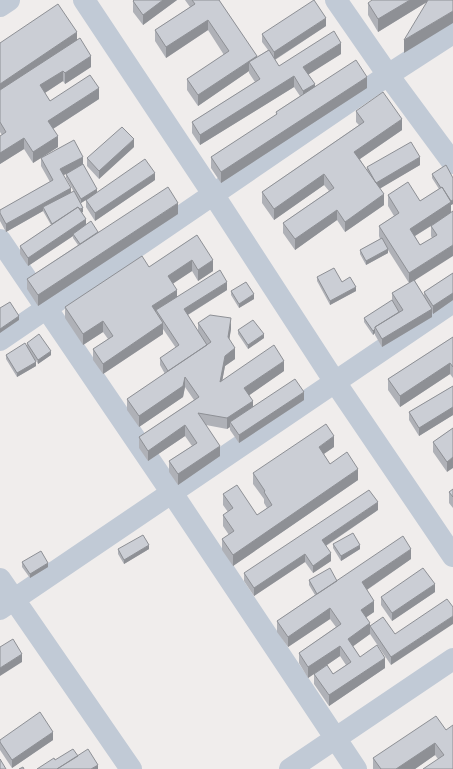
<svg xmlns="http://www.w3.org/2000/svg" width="453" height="769" viewBox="0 0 453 769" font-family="Manrope,sans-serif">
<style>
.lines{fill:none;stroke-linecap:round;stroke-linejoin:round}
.street{stroke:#c1cad6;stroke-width:22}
.wall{fill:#afb1b7;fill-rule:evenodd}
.shaded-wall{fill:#8e9095}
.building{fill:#cbced5;stroke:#8e9095}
</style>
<rect width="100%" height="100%" fill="#f0edec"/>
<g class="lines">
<!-- street -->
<path class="street" d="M84,0L213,194L335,382L453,556
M336,0L388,75L453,163
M0,6L9,0
M0,240L172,493L356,769
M0,340L388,75L453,33
M0,579L131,769
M0,609L453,302
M290,769L453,659"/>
</g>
<!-- wall -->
<path class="wall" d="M134,0H177L143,25L133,12V1Z
M185,0H219L257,57L268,50L262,42V34L326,26L275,60L279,66L341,54L308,74L315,86L367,88L221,183L211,168V157L276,115V112L300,96L294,87L200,145L192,133V122L255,82L249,73V71L198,106L187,90V79L224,55L208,30L166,58L155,41V30L190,7Z
M453,0L404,53L427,2L378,32L368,15V3Z
M77,40L91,67L65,84L63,81L45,93L50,101L99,99L53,129L58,147L33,163L24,149L0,164V136L2,135L0,132V43Z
M356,111L402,130L360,159L367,171V167L420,165L380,188L384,205L345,232L337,220L295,250L283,233V223L329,191L324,185L274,220L262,203V192L359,125L356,122Z
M134,147L99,179L87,166V158Z
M41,158L83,164L97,192L155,180L95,221L86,207V200L81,203L83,212H82L86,225L98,232L178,214L38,306L27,289V279L78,245L73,238V236L28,266L20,254V246L51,225L43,211L6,232L0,221V210L50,182L41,166ZM66,174V178L74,192L71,193L63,175Z
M432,174L453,178V204L451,205L415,281L424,296V292L453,273V300L433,314L432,312V317L382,347L375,335V333L373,335L364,322V318L392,301V293L409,283L388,250V253L366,265L360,254V250L380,239L379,236V226L394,216L388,206V195L420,201L439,189L432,178ZM431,226V236L432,238L420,245L415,236Z
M197,235L213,271L198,281L192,271L173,283L177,297L227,290L188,315L198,331V323L231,329L229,339L235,359L225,366L222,381L284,371L249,395L253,407L304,400L239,443L230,430V427L227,429L206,425L220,456L178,485L169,472V461L192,446L185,436L148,461L139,448V437L194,400L185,387L183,397L139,427L127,410V399L165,374L160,365V358L176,348L163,329V334L103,374L93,360V349L108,339L103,332L83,345L65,318V307L149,267Z
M317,277L342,282L356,291L330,305L317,281Z
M231,291L254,299L239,308L231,295Z
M238,330L264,338L248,349L238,334Z
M453,337V378L450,374L400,407L388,390V379Z
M27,343L51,355L38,364L36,360V366L17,377L6,359V355L27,345Z
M453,386V415L419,436L409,420V412Z
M453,428L447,472L433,452V442Z
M334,447L324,454L330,464L358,480L233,566L222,550V539L229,535L223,526V515L228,512L223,505V494L257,515L267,508L264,503V499L253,484V473Z
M453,489V508L449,503V492Z
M378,510L326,546L331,561L313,573L305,562L254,596L244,581V573Z
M333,544L360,549L341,561L333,548Z
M118,549H149L124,564L118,554Z
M411,559L367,590L374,612L366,617L370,625L395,634L391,665L370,634L353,646L360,657L385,668L329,706L314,684V674L308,678L299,663V653L336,627L330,619L288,647L277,632V621L315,595L309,585V580L337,581ZM340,656L346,665L333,674L327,665Z
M22,562L48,567L30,578L22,567Z
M435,592L392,621L381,605V597Z
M446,730L453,769L438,759L435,755L415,769H373V758Z
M0,740H53L12,768L0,750Z"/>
<!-- shaded-wall -->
<path class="shaded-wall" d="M163,0H177L143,25V15Z
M410,0H430L378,32V19Z
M453,11V23L404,53V40Z
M326,18V26L274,60V52Z
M208,20V30L166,58V47Z
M77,32V42L0,94V84Z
M341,43V54L303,78V67Z
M91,56V67L65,84V73Z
M257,56V67L249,62V71L198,106V95Z
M63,71V81L40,96V85Z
M294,76V87L200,145V135Z
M367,77V88L221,183V172Z
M315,84V95L303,102V91Z
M99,88V99L48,132V121Z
M402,119V130L354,163V152Z
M58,136V147L33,163V152Z
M24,138V149L0,164V153Z
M134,139V147L99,179V171Z
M83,157V165L60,177V169Z
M420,157V165L376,191V183Z
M155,173V180L95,221V213Z
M324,174V185L274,220V209Z
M71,188V196L43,207V211L6,232V224Z
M97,189V193L81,203V199Z
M384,194V205L345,232V222Z
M453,200V204L451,205V213L410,239V229Z
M178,203V214L38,306V295Z
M83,208V212L52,229Z
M337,210V220L295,250V239Z
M86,219V227L73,234V236L28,266V258Z
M453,245V256L409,284V273Z
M388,249V253L366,265V261Z
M192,260V271L168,287V276Z
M213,260V271L198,281V270Z
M227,282V290L184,317V309Z
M356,287V291L330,305V301Z
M177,290V300L156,310V314L152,306Z
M453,293V300L433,314V306Z
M254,294V299L239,308V304Z
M432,309V317L382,347V339Z
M19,316V320L0,333V329Z
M231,318V329L228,348V337Z
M103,321V332L83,345V334Z
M163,323V334L103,374V364Z
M375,329V333L373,335V331Z
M264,334V338L248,349V345Z
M235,348V359L225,366L220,393V382L225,356Z
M51,351V355L38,364V360Z
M284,361V371L244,399V388Z
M36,362V366L17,377V373Z
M450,363V374L400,407V396Z
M185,377V387L183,397L139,427V416Z
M304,392V400L239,443V435Z
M253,401V411L230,422V427L227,429V418Z
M453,407V415L419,436V428Z
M185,425V436L148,461V451Z
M334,436V447L319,457V447Z
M220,446V456L178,485V474Z
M453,457V468L447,472V462Z
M358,469V480L233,566V555Z
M378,502V510L322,548V540Z
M149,545V549L124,564V560Z
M360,545V549L341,561V556Z
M411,549V559L362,593V582Z
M331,553V561L313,573V566Z
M305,554V562L254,596V588Z
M48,563V567L30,578V574Z
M435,584V592L392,621V613Z
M374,601V612L361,621V610Z
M330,608V619L288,647V637Z
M453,616V624L391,665V657Z
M370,623V634L348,650V639Z
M340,646V656L308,678V667Z
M22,654V662L0,676V668Z
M385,658V668L329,706V695Z
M53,732V740L12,768V760Z
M435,743V755L415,769H396Z
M98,765V769H91Z"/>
<!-- building -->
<path class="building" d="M134,0H163L143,15L133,1Z
M192,0H219L257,56L198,95L187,79L229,51L208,20L166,47L155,30L195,4Z
M314,0L326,18L274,52L262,34Z
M372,0H410L378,19L368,3Z
M428,0H453V11L404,40Z
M58,4L77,32L0,84V43Z
M334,31L341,43L303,67L315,84L303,91L294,76L200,135L192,122L260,79L249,62L269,50L279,66Z
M80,38L91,56L65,73L63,71L40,85L50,101L90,75L99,88L48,121L58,136L33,152L24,138L0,153V136L6,132L0,122V90Z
M356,60L367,77L221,172L211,157L277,114L276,112Z
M383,92L402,119L354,152L384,194L345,222L337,210L295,239L283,223L334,188L324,174L274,209L262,192L364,122L356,111Z
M122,127L134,139L99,171L87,158Z
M74,140L83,157L60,169L71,188L6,224L0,213V210L53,180L41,158Z
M411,142L420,157L376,183L367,167Z
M145,159L155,173L95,213L86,200Z
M83,164L97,189L81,199L66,174Z
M446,165L453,178V200L451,201L442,187L441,188L432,174Z
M408,182L420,201L442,187L451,202L410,229L420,245L437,235L431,226L453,211V245L409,273L379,226L399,213L388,195Z
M168,187L178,203L38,295L27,279Z
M74,191L83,208L80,209L78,207L52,224L43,207Z
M78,207L86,219L28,258L20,246Z
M91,221L98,232L80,244L73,234Z
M197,235L213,260L198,270L192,260L168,276L177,290L152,306L163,323L103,364L93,349L113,336L103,321L83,334L65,307L142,256L149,267Z
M382,238L388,249L366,261L360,250Z
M334,268L342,282L350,277L356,287L330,301L317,277Z
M220,270L227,282L184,309L207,345L168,371L160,358L179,345L156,310Z
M453,273V293L433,306L424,292Z
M414,280L432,309L382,339L375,327L403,310L392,293Z
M246,282L254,294L239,304L231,291Z
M392,300L399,312L375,327V329L373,331L364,318Z
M10,302L19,316L0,329V308Z
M210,315L231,318L228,337L235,348L225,356L220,382L274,345L284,361L244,388L253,401L227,418L198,413L220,446L178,474L169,461L197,443L185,425L148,451L139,437L199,397L185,377L183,386L139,416L127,399L211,342L198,323Z
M253,320L264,334L248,345L238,330Z
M39,334L51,351L38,360L27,343Z
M453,337V367L450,363L400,396L388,379Z
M25,343L36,362L17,373L6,355Z
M295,379L304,392L239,435L230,422Z
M453,386V407L419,428L409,412Z
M326,424L334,436L319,447L330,464L347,452L358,469L233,555L222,539L234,531L223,515L233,508L223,494L237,485L257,515L272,505L264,492L265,491L253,473Z
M453,428V457L447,462L433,442Z
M453,489V497L449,492Z
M369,490L378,502L322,540L331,553L313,566L305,554L254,588L244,573Z
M353,533L360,545L341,556L333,544Z
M143,535L149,545L124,560L118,549Z
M403,536L411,549L362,582L374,601L361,610L370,623L348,639L360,657L377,645L385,658L329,695L314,674L327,665L333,674L351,662L340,646L308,667L299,653L341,624L330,608L288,637L277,621Z
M41,551L48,563L30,574L22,562Z
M330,568L337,581L317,594L309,580Z
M423,568L435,584L392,613L381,597Z
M447,599L453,607V616L391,657L370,626L383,617L395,634Z
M13,639L22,654L0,668V647Z
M40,712L53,732L12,760L0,742V740Z
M436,716L446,730L453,725V769H423L444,755L435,743L396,769H381L373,758Z
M73,749L78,756L57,769H37L54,758L55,760Z
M88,749L98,765L91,769H57Z
M0,759L6,769H0Z
M23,767L24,769H19Z"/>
</svg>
